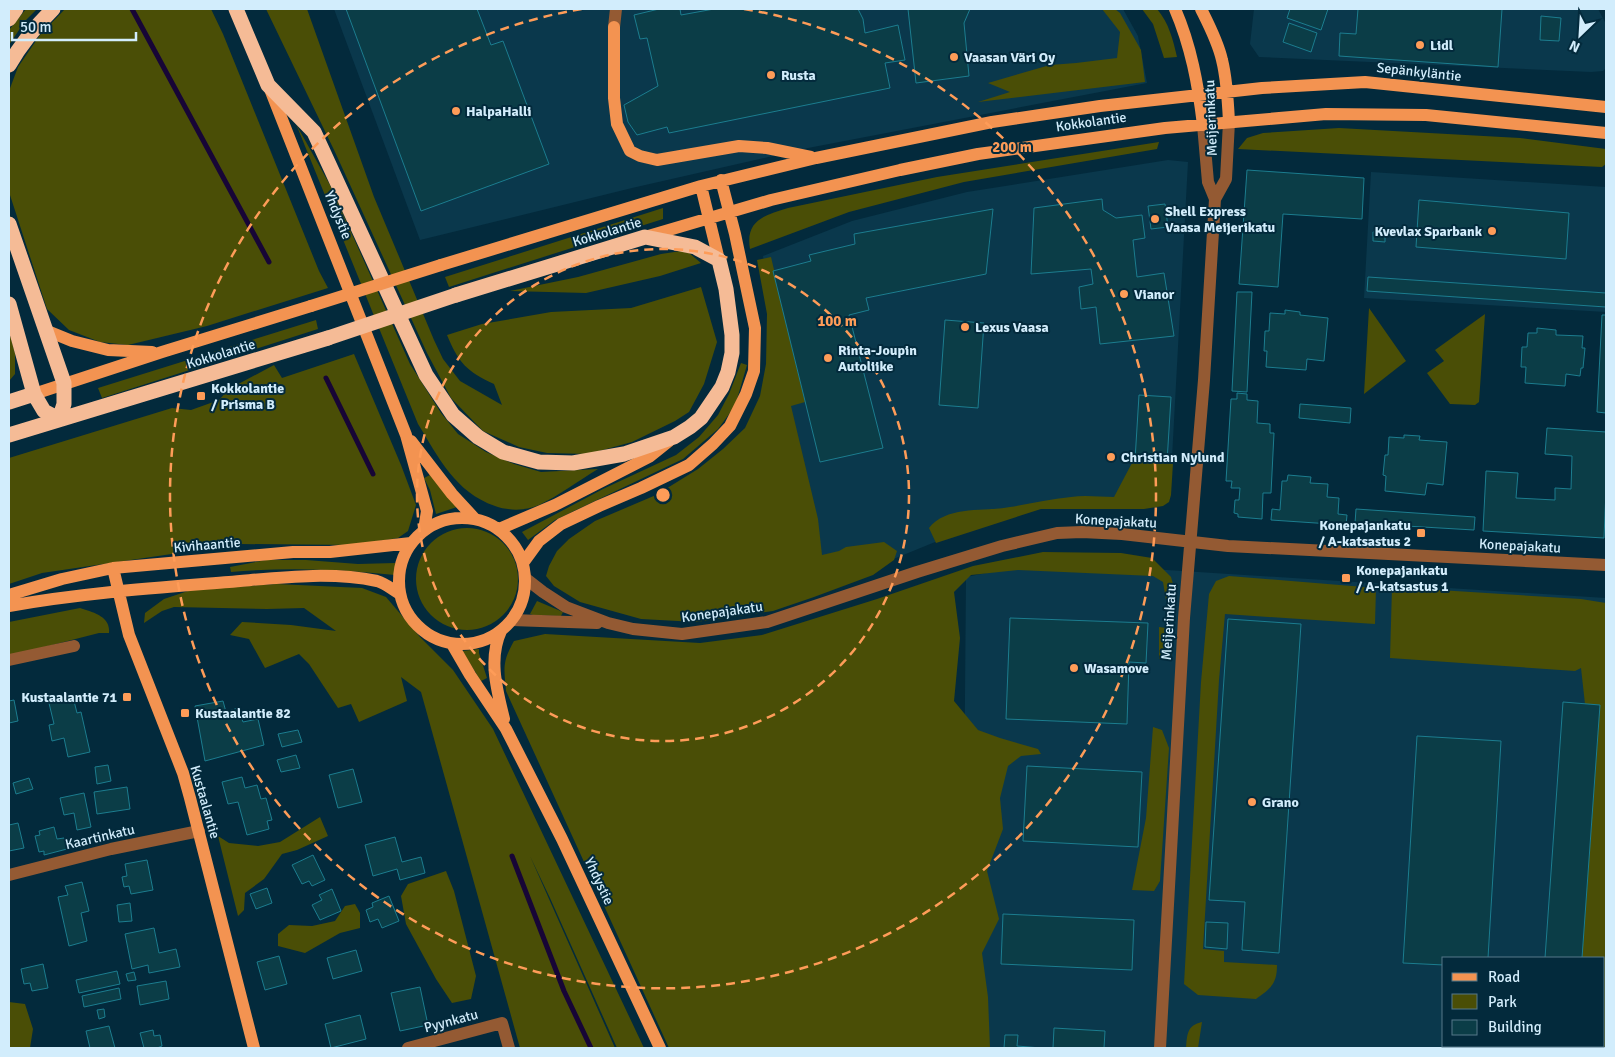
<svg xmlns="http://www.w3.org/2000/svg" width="1615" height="1057" viewBox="0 0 1615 1057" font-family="Signika,sans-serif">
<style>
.built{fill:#0a384c}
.green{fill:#4a4e06}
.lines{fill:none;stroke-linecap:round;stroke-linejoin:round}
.stream{stroke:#170536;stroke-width:5}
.building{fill:#0b3d47;stroke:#1c7d8f}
.minor{stroke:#945a33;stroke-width:12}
.major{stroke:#f39351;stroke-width:12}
.highway{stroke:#f5bb96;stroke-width:15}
.major-bridge{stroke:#f39351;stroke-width:12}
.highway-bridge{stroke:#f5bb96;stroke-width:15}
.ring{fill:none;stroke:#fe9c58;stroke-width:2.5;stroke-dasharray:9 6}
.poi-dot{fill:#fe9c58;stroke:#032a3c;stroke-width:2}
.labels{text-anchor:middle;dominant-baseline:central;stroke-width:4;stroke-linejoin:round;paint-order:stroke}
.poi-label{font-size:14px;font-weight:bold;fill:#d2edfc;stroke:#032a3c;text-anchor:start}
.street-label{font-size:14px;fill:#d2edfc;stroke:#032a3c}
.centre{fill:#fe9c58;stroke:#032a3c;stroke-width:2.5}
.ring-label{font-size:15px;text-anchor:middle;font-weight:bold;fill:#fe9c58;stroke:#032a3c;stroke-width:4;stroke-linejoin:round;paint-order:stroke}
</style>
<rect width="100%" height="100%" fill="#032a3c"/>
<!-- built -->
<path class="built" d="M334,9H1123L1138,36L1147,83L808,148L632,188L420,240Z
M1254,9H1598L1606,24V68L1603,71L1591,72L1259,57L1250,44Z
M1168,160L1188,162L1170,495L1041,506L940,540L815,591L780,394L763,256L852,221L967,192Z
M1371,172L1606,187V312L1364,298Z
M1042,562L1606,598V738L1587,958H1444V1046H1579V1048H962L966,577Z"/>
<!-- green -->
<path class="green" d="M26,9H37L25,21L9,45V30Z
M65,9H211L223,34L319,271L328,288L207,326L128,345L100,342L69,330L47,309L9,192V91L18,67L40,35Z
M266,9H307L374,197L434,340L443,359L460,381L502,405L494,384C467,372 458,362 447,335L482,324L551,312L631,308L701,287L717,342L704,384L689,412L675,421L632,442L588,454L547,453L519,447L483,431L451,398L427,353L335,152Z
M1102,9H1115L1120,13L1141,50L1145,82L978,102L1010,92L988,83L1050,65L1076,63L1117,58L1120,32Z
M1142,9H1157C1169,23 1173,40 1177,57L1164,58L1153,24Z
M296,124L330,185L410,364L441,413L458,434L486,452L514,464L541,472L598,469C580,480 558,496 539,505C525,511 509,511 495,506C455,492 439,458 418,424Z
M1339,128L1520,138L1606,149V164L1602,167L1238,149L1247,138L1263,133Z
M1159,142L1157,149L964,182L849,212L750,249C745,220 765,215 788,208L937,177Z
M663,208V219L449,287L445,277Z
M681,251L689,253L701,263L660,276L586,293L510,291L578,277L661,254Z
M771,257L805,402L791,406L818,519L822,555L839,551L846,547L884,542L897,551L894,560L873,575L814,597L773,611L696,622L641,619L580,602L554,586L546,576L549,566L557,551L569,539L595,521L656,495L698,469L723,449L745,428L760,396L766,364L767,314L757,260Z
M1369,308L1406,361L1364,394Z
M1485,314L1479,402L1475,405L1450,404L1427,373L1444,361L1435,350Z
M316,320L318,329L102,398L98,388Z
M9,331L15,353V374L9,381Z
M354,354L401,465L416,505L408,531L398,538L354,545L240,544L42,573L9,584V458L172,408L191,410L219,400L229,389L274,365L282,378Z
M741,363L747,365L735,406L718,429L683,459L555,520L528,540L522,532L603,489L676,455L699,437L718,415L729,394Z
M1133,461L1173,463L1171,495L1169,502L1163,506L1144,509H1041L936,543L929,528C947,505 985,512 1010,507C1030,504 1050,499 1071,497C1085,495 1100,497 1114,497Z
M430,475L457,507L436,514L430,490L424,478Z
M416 579a51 51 0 1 1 102 0a51 51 0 1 1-102 0Z
M1043,552L1121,553L1152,558L1171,577L1177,598L1174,604L1166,600L1163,582L1153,576L1018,570L971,575L954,592L960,638L954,701L978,730L1000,738L1038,749L1041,754L1021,756L1008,766L1000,798L1003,829L987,871L999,919L982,953L988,997L990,1048H669L506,691C504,668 502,662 514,641L545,634L700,643L762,635L877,599L973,566Z
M266,560H306L358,564L395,563V575C341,569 285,567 231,572L230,567Z
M1229,576L1376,588L1375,624L1225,614L1219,680L1203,949L1224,951V962L1277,965C1277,984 1271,988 1256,999L1198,995L1184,984L1201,682L1209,594L1216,581Z
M277,584L362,588L386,597L420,637L453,670L493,729L644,1048H617L550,898L530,856L615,1048H520L421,692L401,677L407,701L359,722L351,704L338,708L309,664L299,654L265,668L249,639L230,635L242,622L291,625L336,631L304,608L267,609L174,607L162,611L144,623L145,613L164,599L191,590Z
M1392,587L1581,599L1606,603V1048H1579V1046H1604V958H1582L1600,705L1585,704L1581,668L1575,671L1390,658Z
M537,601L563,612L561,616L533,615L530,614Z
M80,608C92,612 111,616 109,633H99L9,656V622Z
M1159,627L1172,629L1173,647L1171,657L1159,659Z
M479,649V653L487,678L481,681L462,651Z
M1153,727L1162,730L1169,748L1160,881L1154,891L1132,890L1146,818Z
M320,817L328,836L297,850L282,854L264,879L245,893L244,910L238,916L218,836L229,843L258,846L280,842Z
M446,871L454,891L476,976L471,999L452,1003L436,979L406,924L401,896L408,884Z
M355,904L360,913V928L340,933L305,953L278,946V934L289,925L312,926L335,921L345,906Z
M9,1002L25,1004L33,1029L30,1048H9Z
M1202,1022L1198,1048H1186C1187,1035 1187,1025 1202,1022Z"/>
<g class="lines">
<!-- stream -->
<path class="stream" d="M132,9L269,262
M326,378L373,474
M512,856L564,991L591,1048"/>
</g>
<!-- building -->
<path class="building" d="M346,9H477L491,45L503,41L549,164L421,211Z
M659,9H680L681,15L714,9H858L863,19L865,33L898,25L905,60L885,63L890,88L669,133L667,127L637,135L628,122L624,105L658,86L647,38L640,39L634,15Z
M908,9H970L964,23L969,76L916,83Z
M1290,9H1328L1321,30L1287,18Z
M1358,9H1502L1498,67L1339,56L1340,33L1356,34Z
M1541,16L1561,18L1559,41L1540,40Z
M1289,23L1317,33L1311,52L1283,42Z
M1247,170L1364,178L1362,219L1283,214L1278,287L1239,284Z
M1102,199L1103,210L1116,218L1142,215L1145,238L1133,240L1137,277L1164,273L1174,336L1100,344L1096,307L1081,309L1079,287L1093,284L1091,269L1031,274L1034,208Z
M1419,200L1569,213L1566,259L1416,247Z
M1165,204L1168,227L1151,229L1148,206Z
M993,209L986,274L866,298L869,310L849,315L883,448L820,462L773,271L811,261L809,255L855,244L854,234Z
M1373,232H1385V242L1373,241Z
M1368,277L1606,293V307L1367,291Z
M1237,292H1252L1247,392L1232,391Z
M1285,310L1300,312V315L1328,318L1324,361L1307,359L1306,370L1266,367L1267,351H1264L1265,331H1269L1270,313L1285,314Z
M1602,315H1606V413L1597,412Z
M945,320L984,323L978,408L939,405Z
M1537,328L1556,330V335L1583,336L1582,348H1585L1583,368H1581L1580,376L1566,374L1565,386L1525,383L1526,367H1521L1522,347H1527L1528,333H1537Z
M1237,393L1247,394V400L1258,401L1257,423L1270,424V433H1274L1271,493H1263L1262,519L1238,517V514L1234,513L1235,500H1239L1240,488H1231L1232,481H1226L1231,399H1237Z
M1139,395L1171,397L1167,462L1135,460Z
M1300,404L1351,408L1350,423L1299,418Z
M1547,428L1606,432V490L1604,538L1483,531L1486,471L1518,473L1516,498L1555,500V488L1571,489L1572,456L1545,454Z
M1404,435L1420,436L1419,440L1447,442L1443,485L1427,483L1425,495L1385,491L1386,476L1383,475L1385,455H1388L1389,437L1404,438Z
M1288,475L1311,477L1310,483L1328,484L1327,497L1339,498L1338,514L1347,515L1346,525L1271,520L1272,509L1280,510L1282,481H1287Z
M1356,509L1475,517L1474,530L1355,523Z
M1010,618L1148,623L1146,663L1129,662L1127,724L1006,719Z
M1228,619L1301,624L1279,953L1242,950L1245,902L1209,900Z
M67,695L69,702L74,701L77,713L81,712L90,752L68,757L64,738L52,741L49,725L54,724L48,699Z
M14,700L18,721L9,723V701Z
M223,701L226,712L238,708L243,722L258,719L264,745L205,761L195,706Z
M1563,702L1600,705L1582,958H1545Z
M298,730L302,742L282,747L278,734Z
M1417,736L1501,741L1488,958H1444V965L1403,963Z
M296,755L300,768L281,772L277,760Z
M108,765L111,781L97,784L95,767Z
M1027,766L1142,772L1138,847L1023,841Z
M353,769L362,802L338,808L329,775Z
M242,777L245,788L257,785L261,799L266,798L272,820L267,821L269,829L247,835L238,802L228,804L222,782Z
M29,778L33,789L16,794L13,783Z
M127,787L130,809L97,814L94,792Z
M84,793L91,827L77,830L74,813L64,815L60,798Z
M18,823L24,848L9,851V825Z
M54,827L57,839L64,838L67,849L44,855V851L39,852L35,836L40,835L39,831Z
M395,837L402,862L421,857L425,873L400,880L397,869L373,876L365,845Z
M313,855L325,880L312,886L309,881L302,884L292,865Z
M147,860L153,890L131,894L129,886L124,887L122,877L127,876L125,864Z
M82,882L89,911L81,913L87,941L69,946L58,897L68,895L65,886Z
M267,888L272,903L256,909L250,894Z
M332,889L341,911L320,920L312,905L322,900L319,895Z
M389,896L399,921L382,928L378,919L370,922L366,910L373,907L372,903Z
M130,903L132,921L119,922L117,905Z
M1003,914L1134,920L1132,970L1001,964Z
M1206,922L1228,923L1227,949L1205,947Z
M154,928L159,953L176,949L180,967L149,973L148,965L132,969L125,934Z
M356,950L362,971L333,979L327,958Z
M279,956L287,984L265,990L257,962Z
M43,964L48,988L32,991L30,983L24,984L21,969Z
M117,971L120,984L79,993L76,980Z
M134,972L136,980L128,981L126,974Z
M166,981L169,999L140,1005L137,986Z
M420,987L428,1025L400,1031L391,993Z
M119,988L121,999L84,1007L82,996Z
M104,1009L105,1017L99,1019L97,1010Z
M360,1015L366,1039L331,1048L325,1024Z
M109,1026L115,1048H90L86,1031Z
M1054,1028L1105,1031L1104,1048H1053Z
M153,1030L154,1036L160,1035L162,1046L157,1048H144L140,1033Z
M1005,1035H1018L1017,1046L1041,1048H1004Z"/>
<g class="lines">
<!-- minor -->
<path class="minor" d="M614,27L616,9
M1203,125L1208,182L1215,199
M525,578L543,592L566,607L608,623L633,629L682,634L767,622L917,572L1002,546L1057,533L1082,532L1122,534L1228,546L1606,565
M512,620L597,623
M9,660L74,646
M9,875L111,849L199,831
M408,1048L502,1023L509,1048
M1160,1048L1184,618L1204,380L1215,199L1226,179L1229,122"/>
<!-- major -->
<path class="major" d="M1175,9C1191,46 1198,84 1203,125
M1201,9C1209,25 1218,42 1222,60C1227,80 1228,102 1229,122
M614,27V98L617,124L630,151L640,156L657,160L739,146L767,148L811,157
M270,89L406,435L427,511L424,530
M701,186L719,260
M645,237L771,200L900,170L978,154L1165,128L1326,114L1426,115L1606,133
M441,265L701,186L816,158L992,122L1100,106L1262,88L1365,82L1606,107
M45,330L72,341L108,350L152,352
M34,394L162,352L311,306
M411,441L452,494L475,519
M399 581a63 63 0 1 1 126 0a63 63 0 1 1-126 0Z
M499,529L555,505L649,457L669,441
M523,563L539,541L561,524L599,506L641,488L689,465L713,444L730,426L746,394L754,371L755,328L735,234L721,180
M113,568L129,635L183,773L190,798L254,1048
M9,595L62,579L113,568L293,552H330L411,543
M9,606C82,593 155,588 229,582C277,578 328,571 377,581C385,583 393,590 400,594
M501,631C488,659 497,690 504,719
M452,644L470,675L506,729L562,839L660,1048"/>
<!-- highway -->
<path class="highway" d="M236,9L268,85L314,132L426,375L453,415L478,437L503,452L539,462L573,463L624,454L674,437L690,427L701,418L722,387L728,372L732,353V335L726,289L719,260L695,247L645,237L456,295
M9,19L16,9
M9,65C21,44 36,26 53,9
M9,224L64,383V404L59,419
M9,304L34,394L44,411L59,419
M9,402L34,394
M9,435L328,338"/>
<!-- major-bridge -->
<path class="major-bridge" d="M311,306L441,265"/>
<!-- highway-bridge -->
<path class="highway-bridge" d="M328,338L456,295"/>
</g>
<!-- distance rings -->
<g class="ring">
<circle cx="663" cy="495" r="246"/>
<path d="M744 9A493 493 0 1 1 582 9"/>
</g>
<!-- markers -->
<g class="poi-dot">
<circle cx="1420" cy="45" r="5"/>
<circle cx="954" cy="57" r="5"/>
<circle cx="771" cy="75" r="5"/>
<circle cx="456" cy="111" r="5"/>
<circle cx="1155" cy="219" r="5"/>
<circle cx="1492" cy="231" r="5"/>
<circle cx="1124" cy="294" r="5"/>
<circle cx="965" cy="327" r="5"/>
<circle cx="828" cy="358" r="5"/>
<rect x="196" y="391" width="10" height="10" rx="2.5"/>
<circle cx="1111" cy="457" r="5"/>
<rect x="1416" y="528" width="10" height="10" rx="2.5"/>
<rect x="1341" y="573" width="10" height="10" rx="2.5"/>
<circle cx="1074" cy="668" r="5"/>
<rect x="122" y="692" width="10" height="10" rx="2.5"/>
<rect x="180" y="708" width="10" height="10" rx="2.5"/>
<circle cx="1252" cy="802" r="5"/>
</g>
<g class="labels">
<!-- poi labels -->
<g class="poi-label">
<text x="1430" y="45">Lidl</text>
<text x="964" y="57">Vaasan Väri Oy</text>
<text x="781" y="75">Rusta</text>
<text x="466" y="111">HalpaHalli</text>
<text x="1165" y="211">Shell Express<tspan x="1165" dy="16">Vaasa Meijerikatu</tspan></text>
<text x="1482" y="231" text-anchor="end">Kvevlax Sparbank</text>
<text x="1134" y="294">Vianor</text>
<text x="975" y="327">Lexus Vaasa</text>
<text x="838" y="350">Rinta-Joupin<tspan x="838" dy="16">Autoliike</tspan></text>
<text x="211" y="388">Kokkolantie<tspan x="211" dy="16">/ Prisma B</tspan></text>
<text x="1121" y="457">Christian Nylund</text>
<text x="1411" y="525" text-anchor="end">Konepajankatu<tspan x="1411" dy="16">/ A-katsastus 2</tspan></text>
<text x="1356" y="570">Konepajankatu<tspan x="1356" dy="16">/ A-katsastus 1</tspan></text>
<text x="1084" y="668">Wasamove</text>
<text x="117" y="697" text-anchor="end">Kustaalantie 71</text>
<text x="195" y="713">Kustaalantie 82</text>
<text x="1262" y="802">Grano</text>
</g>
<!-- street labels -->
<g class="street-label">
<text transform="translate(1419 72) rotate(6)">Sepänkyläntie</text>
<text transform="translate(1211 118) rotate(-92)">Meijerinkatu</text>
<text transform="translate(1091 122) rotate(-8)">Kokkolantie</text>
<text transform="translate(338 215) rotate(68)">Yhdystie</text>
<text transform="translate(607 232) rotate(-17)">Kokkolantie</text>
<text transform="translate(221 354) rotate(-17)">Kokkolantie</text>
<text transform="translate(1116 521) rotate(3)">Konepajakatu</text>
<text transform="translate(207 545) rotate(-5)">Kivihaantie</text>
<text transform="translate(1520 546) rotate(3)">Konepajakatu</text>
<text transform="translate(722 612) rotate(-8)">Konepajakatu</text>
<text transform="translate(1169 622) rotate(-86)">Meijerinkatu</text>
<text transform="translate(205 802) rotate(74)">Kustaalantie</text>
<text transform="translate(100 837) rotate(-13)">Kaartinkatu</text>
<text transform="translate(599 881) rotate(65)">Yhdystie</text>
<text transform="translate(451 1021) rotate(-15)">Pyynkatu</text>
</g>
</g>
<circle cx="663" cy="495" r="8" class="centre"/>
<g class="ring-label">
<text x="1012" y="152">200 m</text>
<text x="837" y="326">100 m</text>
</g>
<!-- border -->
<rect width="1615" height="1057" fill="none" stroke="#d2edfc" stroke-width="20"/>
<!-- legend -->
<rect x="1442" y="957" width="162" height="90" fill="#032a3c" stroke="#567889"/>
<rect x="1452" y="973" width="25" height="8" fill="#f39351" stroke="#567889"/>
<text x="1488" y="982" font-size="15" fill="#d2edfc">Road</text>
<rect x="1452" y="994" width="25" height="15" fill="#4a4e06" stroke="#567889"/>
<text x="1488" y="1007" font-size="15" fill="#d2edfc">Park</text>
<rect x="1452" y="1020" width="25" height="15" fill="#0b3d47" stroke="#567889"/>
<text x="1488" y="1032" font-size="15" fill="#d2edfc">Building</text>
<!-- north arrow -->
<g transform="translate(1580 35) rotate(205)" stroke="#032a3c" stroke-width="4" paint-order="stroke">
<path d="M0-4L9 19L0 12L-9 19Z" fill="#d2edfc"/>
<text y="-8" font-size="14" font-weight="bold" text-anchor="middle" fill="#d2edfc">N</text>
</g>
<!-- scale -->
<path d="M12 32v8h124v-8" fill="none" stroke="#d2edfc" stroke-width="2.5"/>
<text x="20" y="32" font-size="15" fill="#d2edfc" stroke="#032a3c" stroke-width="4" paint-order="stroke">50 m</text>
</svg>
